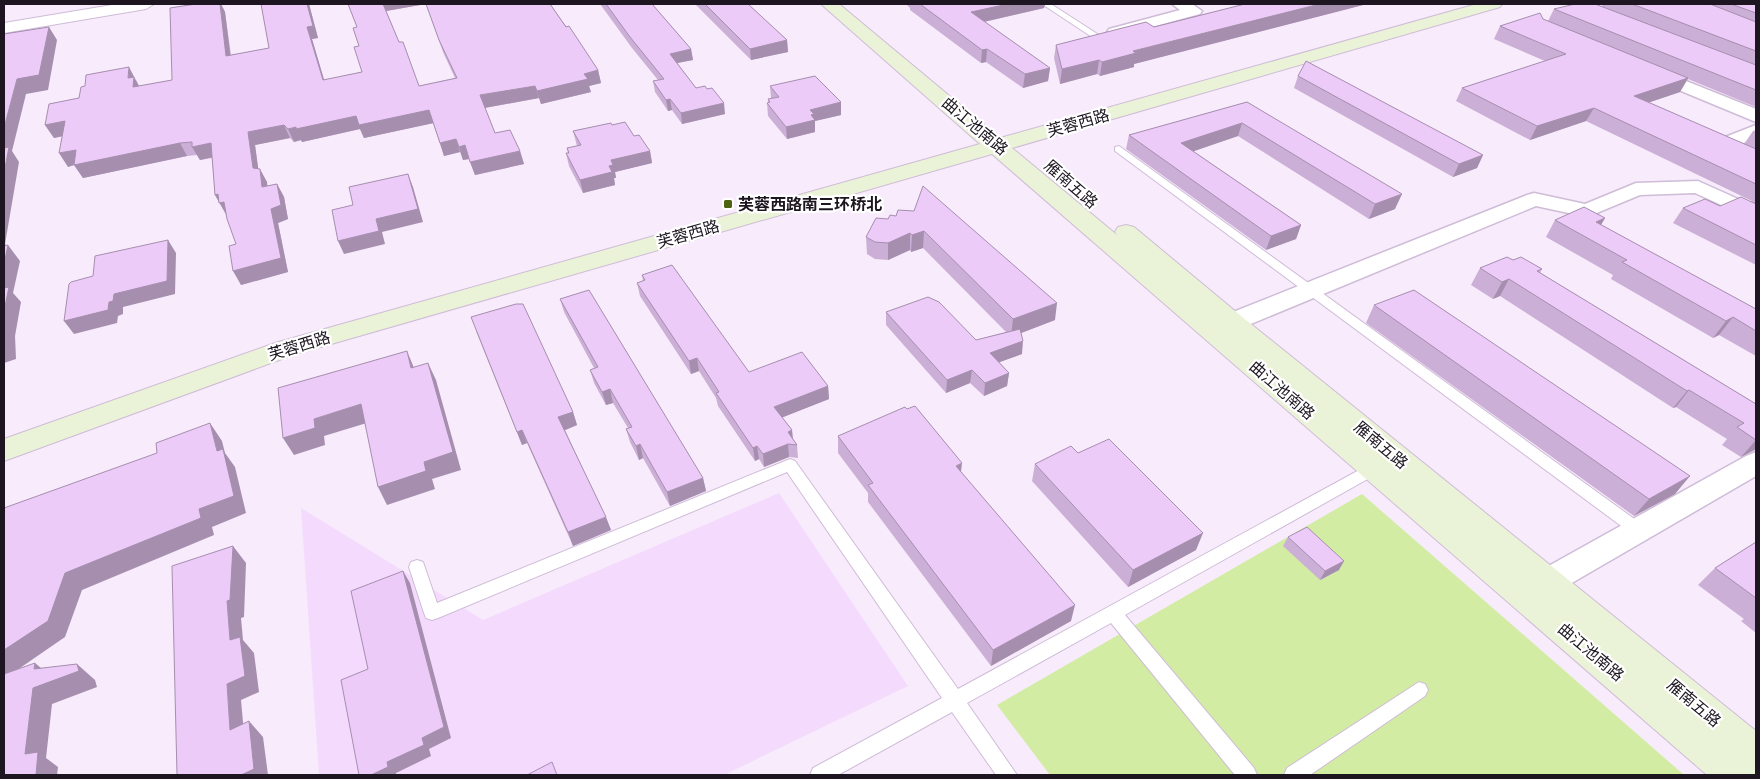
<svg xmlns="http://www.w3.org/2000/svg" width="1760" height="779" viewBox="0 0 1760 779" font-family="Karla,'Noto Sans SC',sans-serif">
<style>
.built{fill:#f4dbfd}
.green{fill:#d3eca4}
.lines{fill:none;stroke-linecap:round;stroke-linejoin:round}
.service-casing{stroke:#cfbcd7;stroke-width:2}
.minor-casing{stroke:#cfbcd7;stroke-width:3}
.tertiary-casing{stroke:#cfbcd7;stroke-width:2}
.secondary-casing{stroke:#cfbcd7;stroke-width:2}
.service{fill:#fff;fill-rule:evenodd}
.minor{fill:#fff;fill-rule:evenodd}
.tertiary{fill:#fff;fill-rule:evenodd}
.secondary{fill:#eaf3d7;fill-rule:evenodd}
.wall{fill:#ccafd6;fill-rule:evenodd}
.shaded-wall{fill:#a68eae}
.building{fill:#edcbf9;stroke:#a68eae}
.poi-dot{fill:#4e6412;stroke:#fff;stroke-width:2}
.labels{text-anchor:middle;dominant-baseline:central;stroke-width:4.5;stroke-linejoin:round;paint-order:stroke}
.street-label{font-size:16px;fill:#1d1620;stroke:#fff}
.poi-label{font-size:16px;font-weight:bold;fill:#1d1620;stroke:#fff;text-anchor:start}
</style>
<rect width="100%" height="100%" fill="#f7ebfc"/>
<!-- built -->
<path class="built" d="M779,493L908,686L724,775H319L301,508L483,620Z"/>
<!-- green -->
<path class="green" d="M1362,494L1684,775H1050L997,705Z"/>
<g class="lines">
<defs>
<path id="service" d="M1042,4H1051L1102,37L1095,39Z
M1119,146L1644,526L1646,530L1644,534L1638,536L1632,534L1115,151V147Z
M790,459L795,461L958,689L1372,463H1382L1384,467L1382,471L1125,615L1254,768L1257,775H1235L1111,623L967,703L1017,775H996L952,712L838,775H810L813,768L942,698L787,472L438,618L432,620L426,618L424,613L409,567L411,562L417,560L423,562L437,603Z
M1419,682L1425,684L1428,690L1425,696L1310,775H1284L1287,768Z"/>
<path id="minor" d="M1172,4H1192L1202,11L1200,14L1115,37L1107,32L1109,29L1180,10Z
M1651,67L1756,109V122L1645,76L1642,72L1645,68Z
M1756,125V138L1739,145L1756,153V166L1715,149L1712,145L1715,141Z
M1698,181L1756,207V221L1695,193L1640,195L1587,217L1536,206L1241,328L1232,330L1223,328L1220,322L1223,316L1527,195L1534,193L1585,204L1636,183Z
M1756,452V476L1558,591L1547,595L1536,591L1531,582L1536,573L1746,456Z"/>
<path id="tertiary" d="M118,4H154L146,9L4,33V23Z"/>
<path id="secondary" d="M821,4H839L1000,138L1477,4H1502L1500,7L1012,148L1117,235L1115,232L1118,227L1126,225L1134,227L1241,316L1756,731L1755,775H1707L992,154L293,355L4,461V439L275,343L980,144Z"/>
</defs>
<!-- service casing -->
<use href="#service" class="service-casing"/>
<!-- minor casing -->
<use href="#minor" class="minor-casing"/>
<!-- tertiary casing -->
<use href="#tertiary" class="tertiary-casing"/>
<!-- secondary casing -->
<use href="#secondary" class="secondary-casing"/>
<!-- service -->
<use href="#service" class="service"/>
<!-- minor -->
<use href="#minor" class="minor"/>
<!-- tertiary -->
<use href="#tertiary" class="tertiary"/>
<!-- secondary -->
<use href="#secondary" class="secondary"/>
</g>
<!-- wall -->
<path class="wall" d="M196,4H221L225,12L231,55L269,48L261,4H309L318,38L312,39L324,80L362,72L357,27L348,4H550L598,70L601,83L589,86L591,92L541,104L539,98L485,108L495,133L520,151L524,164L475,175L469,159L463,160L460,152L444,156L433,123L364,138L360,129L302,142L301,140L294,142L290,138L255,145L258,169L267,182V186L277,184L284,197L288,219L278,223L288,272L241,285L236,244L227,216L215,195L212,158L200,160L197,155L187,156L83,178L74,165L68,167L62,136L54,138L45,125L79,98L136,80L139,86L172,80ZM426,4L443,52L455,78L419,86L399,42L386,11Z
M600,4H652L691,49L693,60L677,63L696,88L725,114L682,124L672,110L668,111L655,92L653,81L658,80L632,48Z
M695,4H748L787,40L788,52L751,60Z
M906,4H1045L1044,8L984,22L1050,68L1048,81L1023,88L986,62L981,63L910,10V8Z
M1245,4H1367L1134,64V67L1100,76L1097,74L1060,84L1054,58L1056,45L1154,27Z
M1603,4H1756V107L1688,79L1680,92L1648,103L1744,144L1753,131L1756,130V265L1673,223L1683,208L1720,206L1751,201H1752L1586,121L1530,140L1456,101L1462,88L1545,61L1494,39L1500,26L1543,19L1548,21L1554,9L1602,6Z
M1298,76L1483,155L1477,168L1453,177L1294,88Z
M770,86L841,115L815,121V132L787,139L768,116L767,103H768V99L771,98Z
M1247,102L1395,209L1369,219L1238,136L1193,151L1301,225L1296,239L1266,250L1126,149L1129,135Z
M612,125L634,136L650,151L652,163L615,172L616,178H614L615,185L583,193L569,166L566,153H568L567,148L577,146L573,131Z
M898,210L1055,320L1021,333L1022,354L999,362L1009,373L1007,386L984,396L970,383L946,393L886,325V312L976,340L1006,332L923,248L911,252L910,250L888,260L875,259L867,254L866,237L888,219L896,216Z
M1605,218L1601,225L1756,309V356L1719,335L1713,338L1611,279L1613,275L1546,237L1555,220Z
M1513,260L1542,269L1540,273L1756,404V452L1755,450L1741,457L1722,445L1727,439L1676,407L1673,408L1500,296L1493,299L1471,285L1480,268Z
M642,275L749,372L828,386L829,399L782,417L792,430L793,439L797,445L798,458L789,457L764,467L759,459L755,461L718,406L716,398L699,371L691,374L640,296L637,283L643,281Z
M560,299L703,478L706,491L670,506L643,458L639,460L630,442L626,429L628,428L613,403L606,405L594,383L590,370L594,368L564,312Z
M1374,305L1675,494L1634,516L1366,323Z
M476,331L573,412L577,425L565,430L611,530L573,546L527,443L522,445Z
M838,436L961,472L1071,621L991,666L868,502V493L838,453Z
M1078,453L1196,550L1128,587L1032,481L1035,464Z
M1288,537L1339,570L1320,580L1283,546Z
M1756,542V633L1741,621L1744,619L1698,585L1715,568Z"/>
<!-- shaded-wall -->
<path class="shaded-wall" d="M220,4H221L225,12L232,69L226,56Z
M307,4H309L318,38L312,39L328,93L323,80L307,27Z
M383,4H426L386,11Z
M1008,4H1045L1044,8L970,25L971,12Z
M1320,4H1367L1134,64V67L1100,76L1102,62L1133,51Z
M49,27L57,40L48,90L26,94L12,151L19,162L5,244L8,248V245L20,261L13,293L21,302L15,336L16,359L4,363V128L17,79Z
M787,40L788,52L751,60L750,49Z
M691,49L693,60L672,64L670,54Z
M987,49L986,62L981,63L982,50Z
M1099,60L1097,74L1060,84L1062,69Z
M129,67L141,90V100L128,78Z
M1050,68L1048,81L1023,88L1025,74Z
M598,70L601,83L589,86L591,92L541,104L537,91L584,74Z
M1688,78L1680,92L1626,110L1634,96Z
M535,86L539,98L484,108L480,95Z
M670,99L672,110L668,111L666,100Z
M841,102V115L815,121V132L787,139L786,127L810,110Z
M724,103L725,114L682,124L681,113Z
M1594,108L1586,121L1530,140L1537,126Z
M429,110L434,123L364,138L360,129L302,142L301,140L294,142L288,129L356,116Z
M65,121L73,134L54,138L45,125Z
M1242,123L1238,136L1177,157L1181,143Z
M284,125L290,138L255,145L260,181L253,168L248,132Z
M456,139L460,152L444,156L440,143Z
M180,143L187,156L83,178L74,165L68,167L59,153L76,150Z
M211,143L218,156L200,160L192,147Z
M465,145L469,159L463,160L459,147Z
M520,151L524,164L475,175L470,162Z
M650,151L652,163L615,172L616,178H614L615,185L583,193L580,180L609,166L611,160Z
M1483,155L1477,168L1453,177L1459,164Z
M260,169L267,182L269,201L262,187Z
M408,174L413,187L423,222L382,232L385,244L344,254L338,241L376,219Z
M277,184L284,197L288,219L278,223L288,272L241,285L233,271L271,209Z
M218,194L224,202L227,216L215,195Z
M1402,194L1395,209L1369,219L1375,204Z
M1605,218L1595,235L1596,222Z
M1301,225L1296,239L1266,250L1271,236Z
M924,231L923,248L911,252L912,235Z
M910,233V250L888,260V243Z
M168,240L176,253L175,294L123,307V314L118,316L117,323L74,334L64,321L114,294Z
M1509,279L1500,296L1493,299L1502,282Z
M1057,303L1055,320L1011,337L1013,319Z
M1733,317L1719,335L1713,338L1726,321Z
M1023,341L1022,354L989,366L990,353Z
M407,351L414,368H411Z
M697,358L699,371L691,374L689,361Z
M428,363L436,380L461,470L432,479L435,489L387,505L378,487L424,462Z
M972,370L970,383L946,393L947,380Z
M1009,373L1007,386L984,396L985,383Z
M828,386L829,399L776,420L774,407Z
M610,389L613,403L606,405L602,392Z
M1689,390L1676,407L1673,408L1687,391Z
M361,404L370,422L324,436L325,445L294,455L283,438L314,419Z
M573,412L577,425L563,431L558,417Z
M210,423L222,441L225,453L235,467L246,513L212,527L214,535L82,590L65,637L4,679V650L65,573L199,509L217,451Z
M522,430L527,443L522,445L517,432Z
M792,430L793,443L788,432Z
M1756,440V449L1741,457Z
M640,444L643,458L639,460L636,446Z
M788,444L789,457L764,467L763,454Z
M757,446L759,459L755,461L753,448Z
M962,463L960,481L956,466Z
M1690,476L1675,494L1634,516L1649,499Z
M703,478L706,491L670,506L667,492Z
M606,517L611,530L573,546L568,532Z
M1203,533L1196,550L1128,587L1133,570Z
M233,546L246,563L244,617L241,618L243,640L254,653L259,692L241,700L245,745L230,730L227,684L230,640L227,601Z
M1344,561L1339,570L1320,580L1325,571Z
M403,571L410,583L451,738L429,749L431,756L396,773V775H371L387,762L422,738Z
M1075,605L1071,621L991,666L993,650Z
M35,663L54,679L77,664L95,680L97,687L52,704L46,758L58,767L57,775H36L25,754Z
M249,721L263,737L268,775H241Z"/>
<!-- building -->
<path class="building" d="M196,4H220L226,56L269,48L261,4H307L313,26L307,27L323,80L362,72L354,47L359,46L353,28L357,27L348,4H383L399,42H403L419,86L457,78L439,40L426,4H550L566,27L569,26L598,70L584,74L588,79L537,91L535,86L480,95L495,133L510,130L520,151L470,162L465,145L459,147L456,139L440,143L429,110L359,125L356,116L296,129V127L288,129L284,125L248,132L253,168L260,169L262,187L277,184L281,205L271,209L281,258L233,271L229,246L236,244L227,219L224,202L219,203L218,194L215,195L211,143L192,147V142L180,143L74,165L76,150L59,153L65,121L45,125L49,104L79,98L81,87L85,86L86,75L129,67L128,78L134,77L133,87L172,80L170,8Z
M606,4H652L691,49L670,54L696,88L705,86L707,89L712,88L724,103L681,113L670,99L666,100L653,81L664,79L630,37Z
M705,4H748L787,40L750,49Z
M920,4H1008L971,12L1050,68L1025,74L987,49L982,50Z
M1245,4H1320L1133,51L1136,53L1102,62L1099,60L1062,69L1056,45L1146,22L1154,27Z
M1575,4H1595L1756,65V90L1554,9Z
M1632,4H1710L1756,22V51Z
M1731,4H1756V13Z
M1540,13L1543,19L1688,78L1634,96L1756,149V184L1594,108L1537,126L1462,88L1566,54L1500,26Z
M49,27L39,75L17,79L4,128V34Z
M1306,61L1483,155L1459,164L1298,76Z
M815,76L841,102L810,110L814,114L811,115L815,120L786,127L767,103L770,102L768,99L779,97L770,86Z
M1247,102L1402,194L1375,204L1242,123L1181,143L1301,225L1271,236L1129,135Z
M625,122L634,136L639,135L650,151L611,160L613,165L609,166L612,172L580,180L566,153H569L567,148L581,145L573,131L611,123L612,125Z
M9,147L4,173V148Z
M408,174L418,209L376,219L379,231L338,241L332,210L353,205L349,187Z
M923,186L1057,303L1013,319L924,231L912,235L910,233L888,243L875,242L866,237L876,218L888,219L890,215L896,216L898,210L914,211Z
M1741,197L1756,204V245L1683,208L1705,199L1720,206Z
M1584,207L1605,218L1596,222L1756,309V331L1733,317L1726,321L1622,262L1627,260L1555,220Z
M168,240L167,281L114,294L113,301L109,302L108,310L64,321L69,284L71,282L93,276L95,256Z
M8,245L4,264V246Z
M1507,257L1513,260L1521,257L1542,269L1537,271L1756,404V440L1737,427L1744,423L1689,390L1687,391L1509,279L1502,282L1480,268Z
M672,265L749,372L802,352L828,386L774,407L792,430L788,432L797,445L788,444L763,454L757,446L753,448L716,393L719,392L697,358L689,361L637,283L645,280L642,275Z
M9,287L4,311V288Z
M589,290L703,478L667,492L640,444L636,446L626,429L632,427L610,389L602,392L590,370L598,367L560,299Z
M1414,290L1690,476L1649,499L1374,305Z
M928,297L939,302L976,340L1020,329L1023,341L990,353L1009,373L985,383L972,370L947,380L886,312Z
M516,304H523L573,412L558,417L606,517L568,532L522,430L517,432L471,317Z
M407,351L411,368L428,363L453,452L424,462L426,471L378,487L361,404L314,419L315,428L283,438L278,388Z
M915,406L962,463L956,466L1075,605L993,650L868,485L873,483L838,436L905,407L907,409Z
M210,423L217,451L223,449L234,496L199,509L201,518L65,573L48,621L4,650V508L157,453L156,443Z
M1109,439L1203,533L1133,570L1035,464L1071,446L1078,453Z
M1307,527L1344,561L1325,571L1288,537Z
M1756,542V598L1715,568Z
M233,546L230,600L227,601L230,640L240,637L245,676L227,684L230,730L249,721L254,769L241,775H177L172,566Z
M403,571L444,727L422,738L424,745L387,762L388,767L371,775H359L341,680L368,669L351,591Z
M35,663L34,669L77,664L79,671L33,688L25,754L38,752L36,775H4V674Z
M552,762L557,775H527Z"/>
<!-- markers -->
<rect class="poi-dot" x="723" y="199" width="10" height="10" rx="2.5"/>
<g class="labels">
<!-- street labels -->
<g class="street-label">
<text transform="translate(1078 123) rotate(-16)">芙蓉西路</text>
<text transform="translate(975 126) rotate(40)">曲江池南路</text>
<text transform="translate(1071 184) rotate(41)">雁南五路</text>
<text transform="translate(688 234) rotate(-16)">芙蓉西路</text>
<text transform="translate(299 346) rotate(-17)">芙蓉西路</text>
<text transform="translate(1282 390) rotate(41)">曲江池南路</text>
<text transform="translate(1381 445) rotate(40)">雁南五路</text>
<text transform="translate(1591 652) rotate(40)">曲江池南路</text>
<text transform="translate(1694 703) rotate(40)">雁南五路</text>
</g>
<!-- poi labels -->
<g class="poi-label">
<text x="738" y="204">芙蓉西路南三环桥北</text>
</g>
</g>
<!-- border -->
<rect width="1760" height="779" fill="none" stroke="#1d1620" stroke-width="10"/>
</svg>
